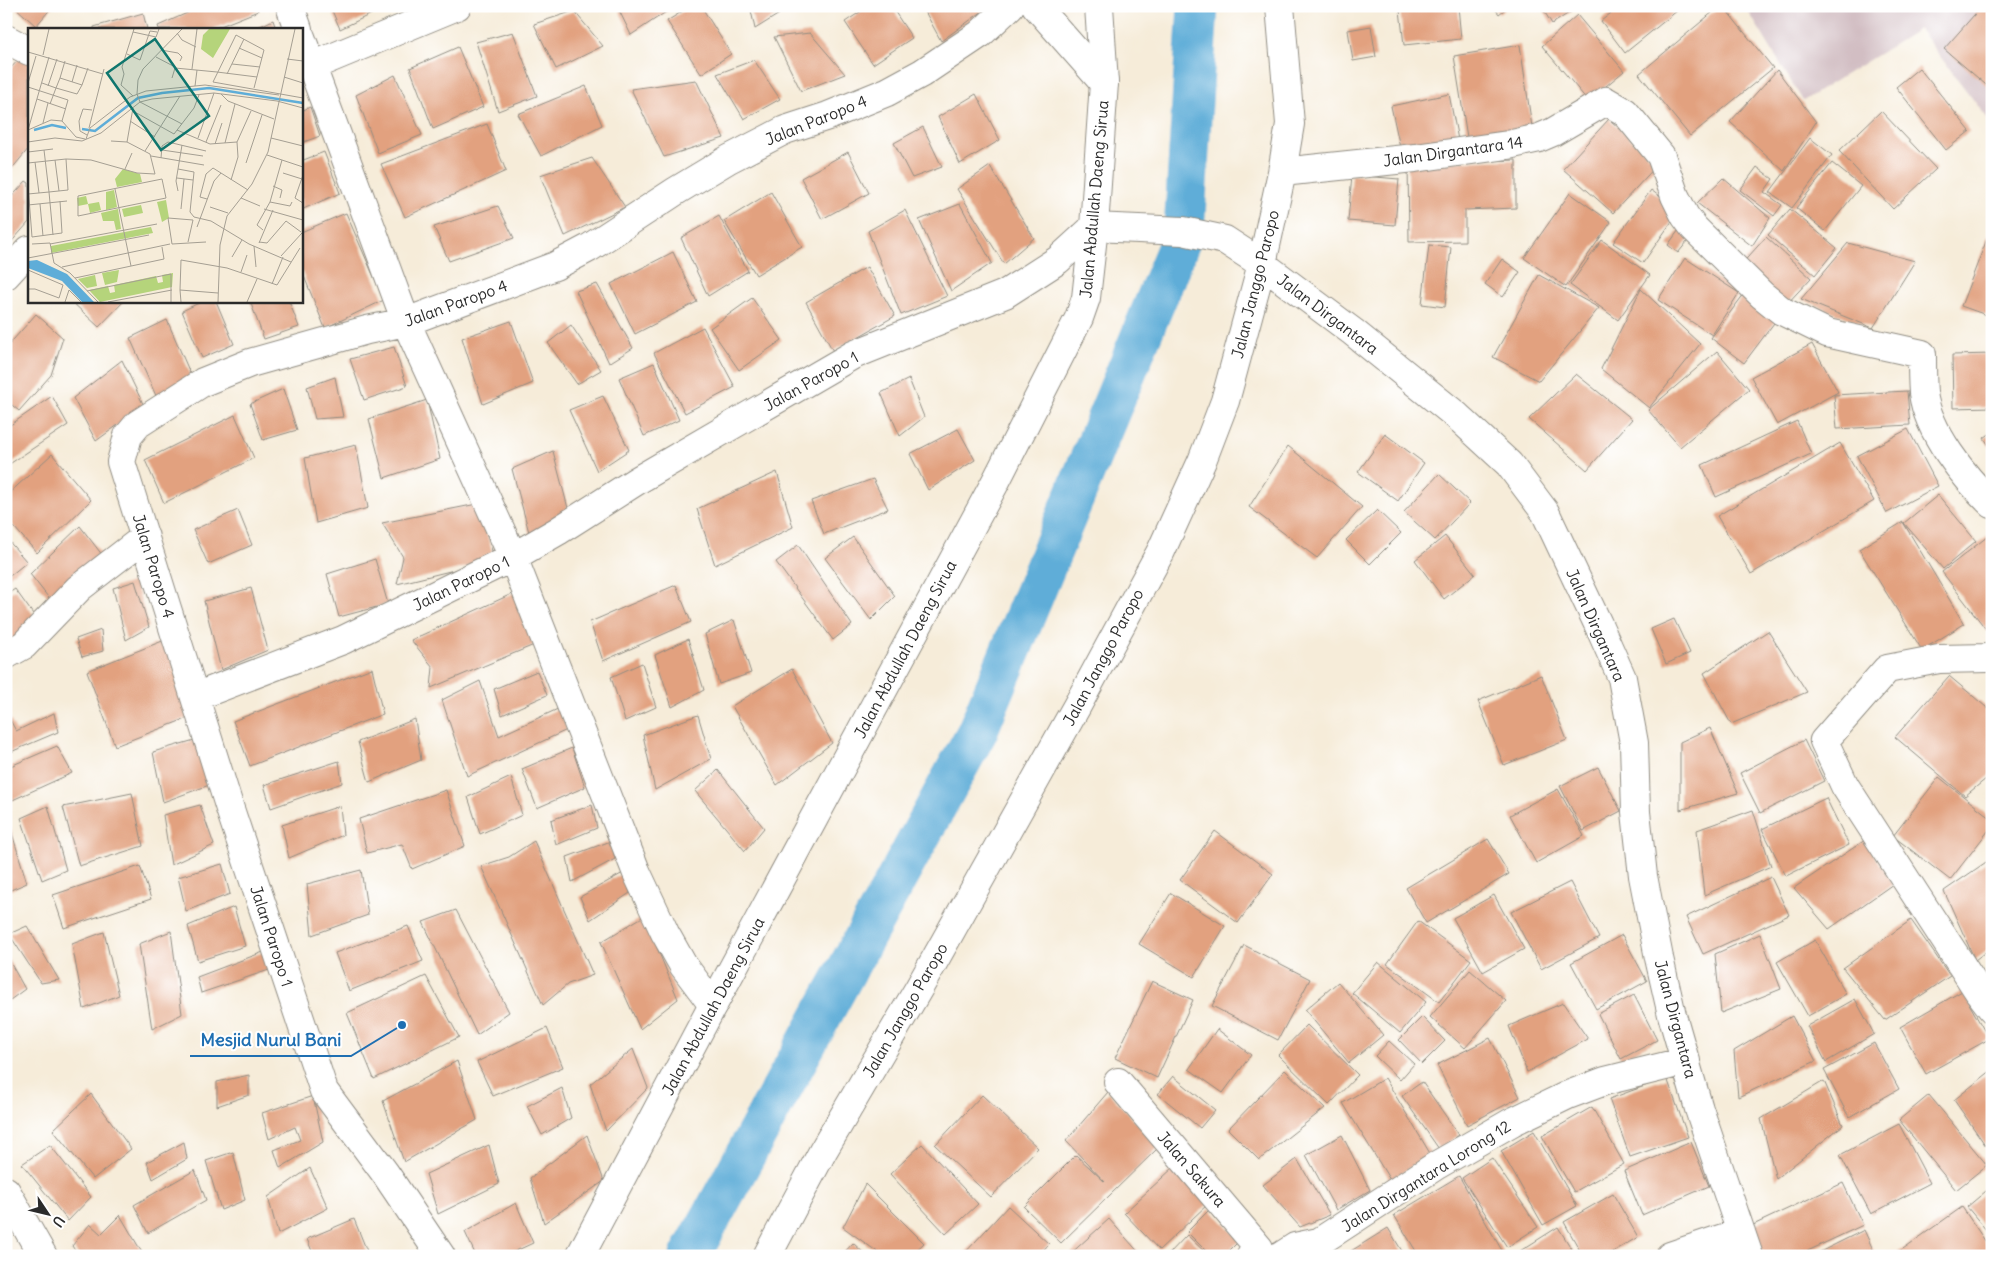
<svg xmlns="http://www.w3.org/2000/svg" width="1998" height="1262" viewBox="0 0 1998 1262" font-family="Delius,sans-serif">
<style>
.industrial{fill:#d2bec3}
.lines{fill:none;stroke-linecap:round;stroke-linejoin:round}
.canal{stroke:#5eadd8;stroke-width:41}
.building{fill:#e2a17f}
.minor-casing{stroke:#908c82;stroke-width:30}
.major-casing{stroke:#908c82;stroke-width:30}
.minor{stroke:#fff;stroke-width:28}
.major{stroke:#fff;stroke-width:28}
.labels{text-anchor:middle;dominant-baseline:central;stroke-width:4;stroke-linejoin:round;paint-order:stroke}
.street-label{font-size:16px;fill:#2b2b2b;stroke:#fff}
.inset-river{fill:none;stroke:#5eadd8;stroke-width:2.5}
.inset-road{fill:none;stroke:#a59f93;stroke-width:1}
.view{fill:#0f766e;fill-opacity:0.15;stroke:#0f766e;stroke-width:2.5}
.inset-edge{fill:none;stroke:#2b2b2b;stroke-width:2.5}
.leader{fill:none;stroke:#1f6fb2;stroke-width:2}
.callout-dot{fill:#1f6fb2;stroke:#fff;stroke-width:2}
.callout-label{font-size:18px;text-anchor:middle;font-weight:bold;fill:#1f6fb2;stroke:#fff;stroke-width:4;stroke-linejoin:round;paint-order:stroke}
</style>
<rect width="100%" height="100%" fill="#fff"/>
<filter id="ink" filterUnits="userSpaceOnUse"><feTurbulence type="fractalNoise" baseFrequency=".02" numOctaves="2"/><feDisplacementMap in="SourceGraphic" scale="10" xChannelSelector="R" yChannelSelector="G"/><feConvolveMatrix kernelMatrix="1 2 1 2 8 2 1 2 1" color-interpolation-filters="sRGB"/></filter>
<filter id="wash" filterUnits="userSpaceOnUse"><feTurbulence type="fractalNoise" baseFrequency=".0096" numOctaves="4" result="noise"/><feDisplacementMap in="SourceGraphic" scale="20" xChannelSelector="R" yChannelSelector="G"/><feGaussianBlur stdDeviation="1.12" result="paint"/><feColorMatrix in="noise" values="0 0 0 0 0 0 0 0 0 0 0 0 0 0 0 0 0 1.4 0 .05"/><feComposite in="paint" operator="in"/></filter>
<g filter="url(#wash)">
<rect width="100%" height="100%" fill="#f6ecd9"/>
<!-- industrial -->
<path class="industrial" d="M1745,6H1992V124L1919,29L1803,101Z"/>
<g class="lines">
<!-- canal -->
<path class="canal" d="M690,1256L977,732L1184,232L1198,6"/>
</g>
<g id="blocks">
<!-- building -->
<path class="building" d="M14,6H53L36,26Z
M203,6H256L258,11L213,29H159L158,26Z
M330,6H388L340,29Z
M617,6H671L672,8L631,35Z
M691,6H701L731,54L701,74L667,21Z
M750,6H792L755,29Z
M869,6H891L912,38L873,64L845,22Z
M922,6H990L941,41Z
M1429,6H1458L1461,39L1404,45L1400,10Z
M1493,6H1509L1499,14Z
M1541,6H1569L1572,11L1552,24Z
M1620,6H1683L1625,53L1601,21Z
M1720,6H1723L1773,68L1690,136L1639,74Z
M1982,6H1992V90L1944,49Z
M574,11L603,46L556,69L534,24Z
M143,13L147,29H94V27Z
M1577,15L1624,71L1588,101L1542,46Z
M273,20L276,29H254Z
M1371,26L1376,57L1353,61L1348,30Z
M513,32L537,96L498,111L476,42Z
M810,33L845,74L801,91L774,37Z
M1520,45L1532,127L1467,137L1454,56Z
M458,47L483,107L433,129L410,68Z
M23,55L29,62V148L6,176V73Z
M754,60L780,99L744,119L717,74Z
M1919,68L1970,131L1946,150L1896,87Z
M1777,70L1816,122L1784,171L1730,122Z
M395,75L422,135L378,153L356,95Z
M696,80L724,138L664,157L631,89Z
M586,86L602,125L541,156L518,114Z
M976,94L1000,140L960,164L938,117Z
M1449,94L1458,140L1401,152L1391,106Z
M310,107L320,136L301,143V111Z
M1881,111L1936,169L1893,209L1839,151Z
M1609,119L1658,164L1613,213L1563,169Z
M487,124L506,171L405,217L381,164Z
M923,127L942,167L912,178L894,143Z
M1810,138L1832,155L1792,208L1770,192Z
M324,152L340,193L301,210V161Z
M848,152L869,193L822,219L801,178Z
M592,158L625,207L565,236L540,175Z
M1516,160V208L1465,210V241L1409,242L1408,163Z
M1832,163L1861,186L1825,231L1796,208Z
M990,166L1034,238L1004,264L957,189Z
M1757,167L1773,179L1764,192L1782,205L1774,216L1740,190Z
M1352,175L1399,179L1395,225L1348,221Z
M1723,178L1770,218L1752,246L1697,203Z
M26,181L29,183V222L6,248V203Z
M1651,190L1679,211L1643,263L1613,243Z
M771,192L802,247L756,275L724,221Z
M1570,193L1611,222L1566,287L1524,258Z
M960,204L992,263L951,291L919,220Z
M498,206L514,238L449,261L434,227Z
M1790,209L1837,248L1815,275L1768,235Z
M905,210L947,296L901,315L868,231Z
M346,213L384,300L325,328L301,269V232Z
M719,216L748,271L708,296L681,238Z
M1992,226V317L1961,306Z
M1681,227L1692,236L1678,253L1668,245Z
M1766,237L1811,278L1784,307L1739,267Z
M1602,240L1650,275L1618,320L1570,285Z
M1848,243L1915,261L1873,328L1801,299Z
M1429,245L1451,247L1445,307L1422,304Z
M673,252L697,302L635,334L611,284Z
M1685,258L1739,293L1712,335L1658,300Z
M1502,259L1520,272L1503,297L1485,284Z
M867,267L895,316L833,351L806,302Z
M1539,275L1599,308L1539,381L1493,357Z
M597,284L633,348L609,363L576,291Z
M1641,289L1700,344L1649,408L1601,369Z
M1744,294L1777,319L1744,363L1711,338Z
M752,298L782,340L739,370L710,328Z
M71,301H124L99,327Z
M203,301H216L234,344L202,358L182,311Z
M250,301H289L299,327L264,339Z
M36,314L63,338L51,375L19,411L6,400V348Z
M167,320L193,380L157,398L130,338Z
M511,321L533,383L483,404L462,338Z
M571,325L601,370L577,384L548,343Z
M703,327L735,387L685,413L654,353Z
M1812,344L1838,392L1777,425L1751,377Z
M394,347L407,386L364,400L350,359Z
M1717,351L1749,389L1680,447L1648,410Z
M1992,354V407L1953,408L1952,355Z
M122,360L144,406L96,441L73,398Z
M654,363L679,420L644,436L619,378Z
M1576,374L1632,419L1587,470L1529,419Z
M335,377L343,417L315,419L307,387Z
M909,379L924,417L900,436L881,393Z
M283,389L297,430L263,440L250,404Z
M1907,391L1910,425L1837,429L1834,395Z
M52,396L68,425L8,465L6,463V428Z
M603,396L629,450L597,471L569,410Z
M427,400L440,459L384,478L369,419Z
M235,415L254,458L164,503L145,460Z
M1797,421L1811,454L1716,497L1702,465Z
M958,429L975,460L928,490L910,454Z
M1908,429L1938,486L1887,513L1857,456Z
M1992,432V450L1984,438Z
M1385,434L1424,463L1398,501L1358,472Z
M1840,443L1874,501L1751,574L1717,516Z
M356,445L368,508L316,523L305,458Z
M1288,446L1362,507L1317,558L1249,507Z
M553,451L570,516L530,536L512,469Z
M52,454L91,500L37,553L6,518V496Z
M777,472L793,527L715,565L697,509Z
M1439,474L1470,503L1435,540L1404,512Z
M873,479L888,509L824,534L811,501Z
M1938,495L1976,541L1943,569L1904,523Z
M477,504L495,560L397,584L403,557L382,523Z
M238,510L252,545L208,564L193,530Z
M1377,510L1401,533L1370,564L1346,540Z
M1903,522L1964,624L1922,650L1859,549Z
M80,526L103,556L55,606L30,574Z
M1992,533V637L1942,572Z
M1445,536L1475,574L1444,599L1415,560Z
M853,537L895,596L871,620L825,558Z
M6,538L27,562L6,579Z
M798,545L852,625L833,640L776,562Z
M375,559L388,604L339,617L327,574Z
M135,581L149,627L126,640L113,588Z
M676,585L691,622L603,661L590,622Z
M251,588L268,650L221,670L204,601Z
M15,589L38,621L6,646V595Z
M516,592L534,645L431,688L433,667L411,640Z
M1674,619L1690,653L1666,664L1651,629Z
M734,620L751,673L719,684L705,634Z
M101,630L103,651L82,657L76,639Z
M1768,631L1807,692L1731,724L1704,673Z
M688,639L704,690L672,707L655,655Z
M165,640L193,716L115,746L87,671Z
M642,663L656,707L625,721L611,677Z
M372,668L383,714L250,766L233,721Z
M792,669L832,743L777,785L732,706Z
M537,671L547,695L502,715L494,689Z
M1541,675L1567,740L1504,765L1478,701Z
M1949,676L1992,712V774L1965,796L1895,737Z
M480,681L499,736L560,708L567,730L467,776L442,700Z
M6,712L16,731L54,713L58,732L6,754Z
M698,715L711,759L655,790L643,735Z
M415,719L421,760L369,782L358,742Z
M1710,728L1738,793L1680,810V742Z
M198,739L212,784L163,802L153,752Z
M1804,740L1824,781L1760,813L1740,773Z
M57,746L72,773L6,803V768Z
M572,748L585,787L537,808L522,769Z
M339,761L342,783L271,808L264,785Z
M1598,767L1621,811L1583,831L1560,786Z
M718,770L764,828L745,851L695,791Z
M511,777L522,815L480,834L468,797Z
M1939,777L1992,819V826L1950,880L1893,836Z
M1558,789L1584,836L1536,863L1510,815Z
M446,790L465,846L412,869L402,844L367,853L359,819Z
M132,793L143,846L79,866L63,807Z
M1826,798L1849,845L1786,876L1762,829Z
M200,805L214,845L171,865L163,815Z
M592,805L597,828L556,845L551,820Z
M48,806L66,870L42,880L21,818Z
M340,806L343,835L289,858L282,825Z
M1753,810L1771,866L1704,895L1697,830Z
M6,820H8L27,883L6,892Z
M1215,831L1273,874L1238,923L1180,880Z
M1488,839L1509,874L1426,923L1406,888Z
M1865,840L1893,884L1829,929L1794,888Z
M534,841L593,975L568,984L543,1005L481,866L509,857Z
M611,841L615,859L572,882L567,857Z
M1992,858V947L1975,960L1944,891Z
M222,864L230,894L186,911L178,877Z
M140,866L151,899L64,928L53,895Z
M361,870L368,915L312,935L307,884Z
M623,873L630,893L590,920L580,897Z
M1771,877L1789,915L1703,954L1686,917Z
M1570,882L1599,938L1541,969L1511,912Z
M1171,893L1225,926L1194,977L1139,944Z
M1494,895L1524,949L1483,972L1453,918Z
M234,907L245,946L198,961L188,926Z
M456,910L509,1012L477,1035L423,922Z
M644,916L678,999L640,1029L601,942Z
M1911,920L1950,976L1885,1020L1843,968Z
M1418,921L1471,960L1439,1002L1387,964Z
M27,926L59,980L41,983L9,934Z
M408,926L423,961L349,991L335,953Z
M171,931L182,1014L152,1029L139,944Z
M104,932L119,995L84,1009L72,944Z
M1760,934L1781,989L1721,1013L1715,954Z
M1622,935L1647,981L1596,1009L1571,963Z
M1815,940L1846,994L1808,1016L1777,962Z
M1244,945L1310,979L1278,1040L1212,1006Z
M266,951L272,969L201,993L197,977Z
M6,955L25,989L6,1003Z
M1378,962L1426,1002L1400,1033L1352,993Z
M1470,970L1506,1001L1465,1048L1430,1017Z
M426,976L459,1037L374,1079L347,1013Z
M1152,981L1193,1000L1157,1078L1115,1058Z
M1338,982L1383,1035L1349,1063L1305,1010Z
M1962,991L1989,1039L1926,1074L1900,1027Z
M1634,995L1657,1040L1621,1059L1598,1014Z
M1855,999L1874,1034L1826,1062L1807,1026Z
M1563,1003L1588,1039L1527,1072L1509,1026Z
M1792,1016L1816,1061L1738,1097L1734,1051Z
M1422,1017L1445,1041L1422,1064L1399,1040Z
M1307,1025L1358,1075L1329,1105L1278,1055Z
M547,1028L563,1067L493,1096L477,1062Z
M1217,1029L1251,1055L1223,1093L1189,1069Z
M1490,1038L1520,1097L1467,1125L1437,1065Z
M1389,1041L1414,1064L1400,1080L1375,1056Z
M1874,1043L1899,1089L1849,1117L1824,1070Z
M633,1049L648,1088L606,1131L590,1084Z
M457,1061L477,1120L404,1162L383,1101Z
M1285,1070L1325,1108L1259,1160L1228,1129Z
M1992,1070V1141L1986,1146L1954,1100Z
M249,1075V1095L217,1106V1082Z
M1173,1076L1215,1110L1200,1128L1158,1094Z
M1385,1078L1431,1155L1390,1180L1343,1103Z
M1667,1078L1688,1137L1630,1157L1609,1099Z
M1824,1081L1843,1125L1776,1179L1761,1119Z
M1422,1082L1459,1135L1439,1149L1402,1096Z
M562,1088L571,1118L542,1135L527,1106Z
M1108,1092L1159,1147L1061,1243L1024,1207L1076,1155L1105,1182L1066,1141Z
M91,1094L131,1149L93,1179L53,1130Z
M982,1095L1038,1148L991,1197L935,1145Z
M1929,1095L1987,1165L1956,1190L1899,1120Z
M313,1096L323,1142L280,1168L274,1150L300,1140L295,1127L269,1139L262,1113Z
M1592,1107L1624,1164L1574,1192L1542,1136Z
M1899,1124L1930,1183L1871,1214L1840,1155Z
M1534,1131L1577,1206L1543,1225L1501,1151Z
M587,1135L604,1181L544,1223L530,1178Z
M1342,1135L1370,1190L1336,1210L1306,1155Z
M184,1142L187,1159L153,1179L147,1162Z
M1691,1142L1709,1186L1642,1215L1624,1171Z
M922,1144L978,1204L946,1234L890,1174Z
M50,1145L91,1197L68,1221L22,1164Z
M489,1145L499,1184L438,1214L426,1174Z
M233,1152L245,1200L221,1210L206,1161Z
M1492,1158L1538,1227L1507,1247L1462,1178Z
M1297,1159L1330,1215L1300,1227L1263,1185Z
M1174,1167L1208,1204L1159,1250L1124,1213Z
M310,1168L328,1208L278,1234L268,1197Z
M195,1170L206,1200L148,1233L134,1205Z
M1459,1176L1504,1254L1500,1256H1419L1394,1215Z
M1843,1183L1863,1225L1797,1256H1765L1751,1226Z
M865,1184L924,1243L910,1256H883L843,1227Z
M1992,1186V1237L1967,1207Z
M1613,1194L1638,1237L1606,1256H1583L1564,1222Z
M516,1203L533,1243L505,1256H476L465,1232Z
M1008,1206L1049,1244L1038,1256H966L964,1254Z
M1962,1207L1992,1251V1256H1893Z
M1210,1209L1240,1240L1224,1256H1211L1187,1232Z
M120,1215L144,1256H79L72,1246L90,1224L101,1234Z
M354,1219L369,1256H314L307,1239Z
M1109,1219L1142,1256H1068Z
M1558,1227L1576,1256H1523L1520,1251Z
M1388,1228L1405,1256H1343Z
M1864,1230L1876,1256H1812Z
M1187,1235L1209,1256H1167Z
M853,1243L867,1256H841Z"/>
</g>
</g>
<g filter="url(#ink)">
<use href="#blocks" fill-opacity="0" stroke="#908c82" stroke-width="1"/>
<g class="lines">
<defs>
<path id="minor" d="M290,6L298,29
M1036,6L1104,83
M301,37L406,322L513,557L636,871L665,933L683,965L713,1005
M6,39L29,51
M312,66L457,6
M1282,172L1415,158L1508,145L1539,138L1553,132L1606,101L1625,112L1661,156L1675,196L1685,216L1694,228L1762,295L1782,311L1827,333L1922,354C1922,367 1922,380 1923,393C1928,432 1964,477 1992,504
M6,275L29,250
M6,655L24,645L79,588L145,537
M1992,656L1989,658L1939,659L1887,669L1824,741L1845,786L1979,992L1992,1009
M195,697L343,640L513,557L558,531L638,480L853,355L1005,294L1058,260L1094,227L1183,231L1225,240L1262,264L1353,332L1457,416L1509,464L1545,512L1598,624L1622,678L1634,743L1636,812L1643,876L1659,958L1672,1015L1699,1109L1749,1256
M1118,1082L1259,1248L1251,1256
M6,1191L43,1256
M441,1256L385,1173L324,1091L230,809L126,478L121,462L128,436L138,424L203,382L250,363L367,330L406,322L555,266L589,248L676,191L729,159L785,130L828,116L887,92L922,73L980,34L1010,6
M767,1256L823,1151L919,988L1077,706L1161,551L1202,461L1225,401L1262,264L1282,172L1290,124L1280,6
M1281,1256L1295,1247L1319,1242L1437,1165L1512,1122L1568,1095L1605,1081L1686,1061
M1670,1256L1741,1232"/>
<path id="major" d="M580,1256L713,1005L996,481L1079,318L1086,298L1094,227L1104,83L1099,6"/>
</defs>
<!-- minor casing -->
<use href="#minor" class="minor-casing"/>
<!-- major casing -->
<use href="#major" class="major-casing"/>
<!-- minor -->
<use href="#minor" class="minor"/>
<!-- major -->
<use href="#major" class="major"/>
</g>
</g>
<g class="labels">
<!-- street labels -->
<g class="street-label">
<text transform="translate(816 120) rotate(-22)">Jalan Paropo 4</text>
<text transform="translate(1453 151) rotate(-8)">Jalan Dirgantara 14</text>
<text transform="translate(1094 199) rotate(-85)">Jalan Abdullah Daeng Sirua</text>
<text transform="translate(1255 284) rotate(-76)">Jalan Janggo Paropo</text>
<text transform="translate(456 303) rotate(-20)">Jalan Paropo 4</text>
<text transform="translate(1328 314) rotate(37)">Jalan Dirgantara</text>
<text transform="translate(811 381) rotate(-29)">Jalan Paropo 1</text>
<text transform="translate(154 566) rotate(73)">Jalan Paropo 4</text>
<text transform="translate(461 583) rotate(-26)">Jalan Paropo 1</text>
<text transform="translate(1596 625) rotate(66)">Jalan Dirgantara</text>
<text transform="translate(905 649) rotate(-62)">Jalan Abdullah Daeng Sirua</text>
<text transform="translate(1103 657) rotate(-62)">Jalan Janggo Paropo</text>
<text transform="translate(272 936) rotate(72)">Jalan Paropo 1</text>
<text transform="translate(713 1006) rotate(-62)">Jalan Abdullah Daeng Sirua</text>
<text transform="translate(905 1010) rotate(-60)">Jalan Janggo Paropo</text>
<text transform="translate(1676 1019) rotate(75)">Jalan Dirgantara</text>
<text transform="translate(1192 1169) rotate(49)">Jalan Sakura</text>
<text transform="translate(1426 1176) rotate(-32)">Jalan Dirgantara Lorong 12</text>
</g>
</g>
<!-- overview -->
<g transform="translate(28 28)">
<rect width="275" height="275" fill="#f6ecd9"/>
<path d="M181,1H202L185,30L173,21L175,7ZM95,141L112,146L114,154L89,159L87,151ZM86,162L89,179L78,182V164ZM58,168L60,176L71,174L73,182L62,185L60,176L50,178L49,170ZM138,172L141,190L134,194L129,174ZM113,177L115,185L96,189L94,181ZM90,181L93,201L88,202L86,193H75L73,185ZM123,199L125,205L23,225V218ZM91,242L89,254L77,257L74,245ZM145,245L144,259L72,274L61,262L80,258L82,265L87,264L86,257L128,248L130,255L135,254L134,247ZM67,247L69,258L59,260L50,251Z" fill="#b5d47b"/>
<path d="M9,232L39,246L66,274H54L34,253L0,240V233Z" fill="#5eadd8"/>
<path class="inset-river" d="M54,101L67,103L110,70L134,65L181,60L275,75M6,102L24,97L38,100"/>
<path class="inset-road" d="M154,1L115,41L110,52L109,66L112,74L154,96M105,4L128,9L131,1M149,5L154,12L168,19M211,20L234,30M133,22L150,25L154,29L152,33M0,24L75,46M99,26L112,32L122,3L129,4M15,27L21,1M128,29L147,39M259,31L275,33M204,36L232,39M164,41L169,1M189,44L229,49M199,46L216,11M256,49L275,55M32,50L37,33M144,50L147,40L189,44M44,54L49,37M185,54L208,7L236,22L226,60M185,54L275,70M0,55L8,28M14,55L28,60L32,50L54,57L60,40M20,58L29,31M167,58L169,42M0,59L40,72L34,93M193,66L200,73L246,91M105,68L93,57L96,46L94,39L106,1M9,71L38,81M22,76L28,60L49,66L54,57M105,83L146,106L166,80L171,67M102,93L127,109M15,95L20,75M61,100L76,41M0,102L21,29M0,102L23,92L34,93L48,109L57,111M149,102L182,116L209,114M59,107L52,103L51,93L55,81L64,82M170,110L186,65M243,110L275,118M58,111L62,100L102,69L118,63L177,57L251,67M83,113L99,114M0,114L27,110L54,113L73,105L112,74L124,71L186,65L249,73L275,80M178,114L193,77M197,115L207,76M187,116L194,95M134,122L175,128M117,123L152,68M0,124L25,121M239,127L275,139M123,128L176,137M133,130L134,118L140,114L178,123M27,132L31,163M7,134L11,165M0,135L38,131M218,135L234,87M97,141L104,125M150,141L166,144L162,184L166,189M255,145L274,151M275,147L267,170L275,175M149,150L165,152M134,151L138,170L50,188V168ZM203,152L210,129L209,114L223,83M0,157L4,209L34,205L32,173M245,158L254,162L252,170M87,161L103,238M150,163L148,153L154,117M0,166L21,164L16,122M213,170L232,178M179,171L172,169L178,146L185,140L220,162M242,174L262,178L264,174M12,176L15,208M0,177L39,173M182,179L200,185M153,181L156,151M236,181L275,192M166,189L183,193L221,216L263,234M165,192L140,190L144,216L178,214M169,199L186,153L193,145M235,202L229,197L242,174L254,132M25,207L21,164L40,162L38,131L63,132L109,145L127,146L122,126L99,114L105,80M160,214L165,192M231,214L239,215L258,193L273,204M231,215L245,182M4,216L22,215L26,235L42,245L70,274M22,216L129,196M226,218L228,239M253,228L274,205M204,229L214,212M0,230L121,207M34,239L142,216M0,242L35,257L31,270L7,261H0M213,244L219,227M47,250L136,231L134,219M244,256L255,229M152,262L153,232L199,240L249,257L272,220M59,263L143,246V274M37,274L41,262L53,274M80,274L144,262M153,274L152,262L190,265M190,274L192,217L199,188L224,156L240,124L267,1M219,274L229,251"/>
<path class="view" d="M127,11L181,88L133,122L79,45Z"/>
<rect width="275" height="275" class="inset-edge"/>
</g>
<!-- callouts -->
<path class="leader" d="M402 1025L351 1056H190"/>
<circle class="callout-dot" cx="402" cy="1025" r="5"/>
<g class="callout-label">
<text x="271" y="1046">Mesjid Nurul Bani</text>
</g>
<!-- margin -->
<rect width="1998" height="1262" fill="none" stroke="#fff" stroke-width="25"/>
<!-- north arrow -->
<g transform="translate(48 1214) rotate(125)" stroke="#ffffff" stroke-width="4" paint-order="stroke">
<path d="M0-4L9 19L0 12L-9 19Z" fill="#2b2b2b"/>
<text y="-8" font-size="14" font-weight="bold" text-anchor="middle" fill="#2b2b2b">U</text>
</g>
</svg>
